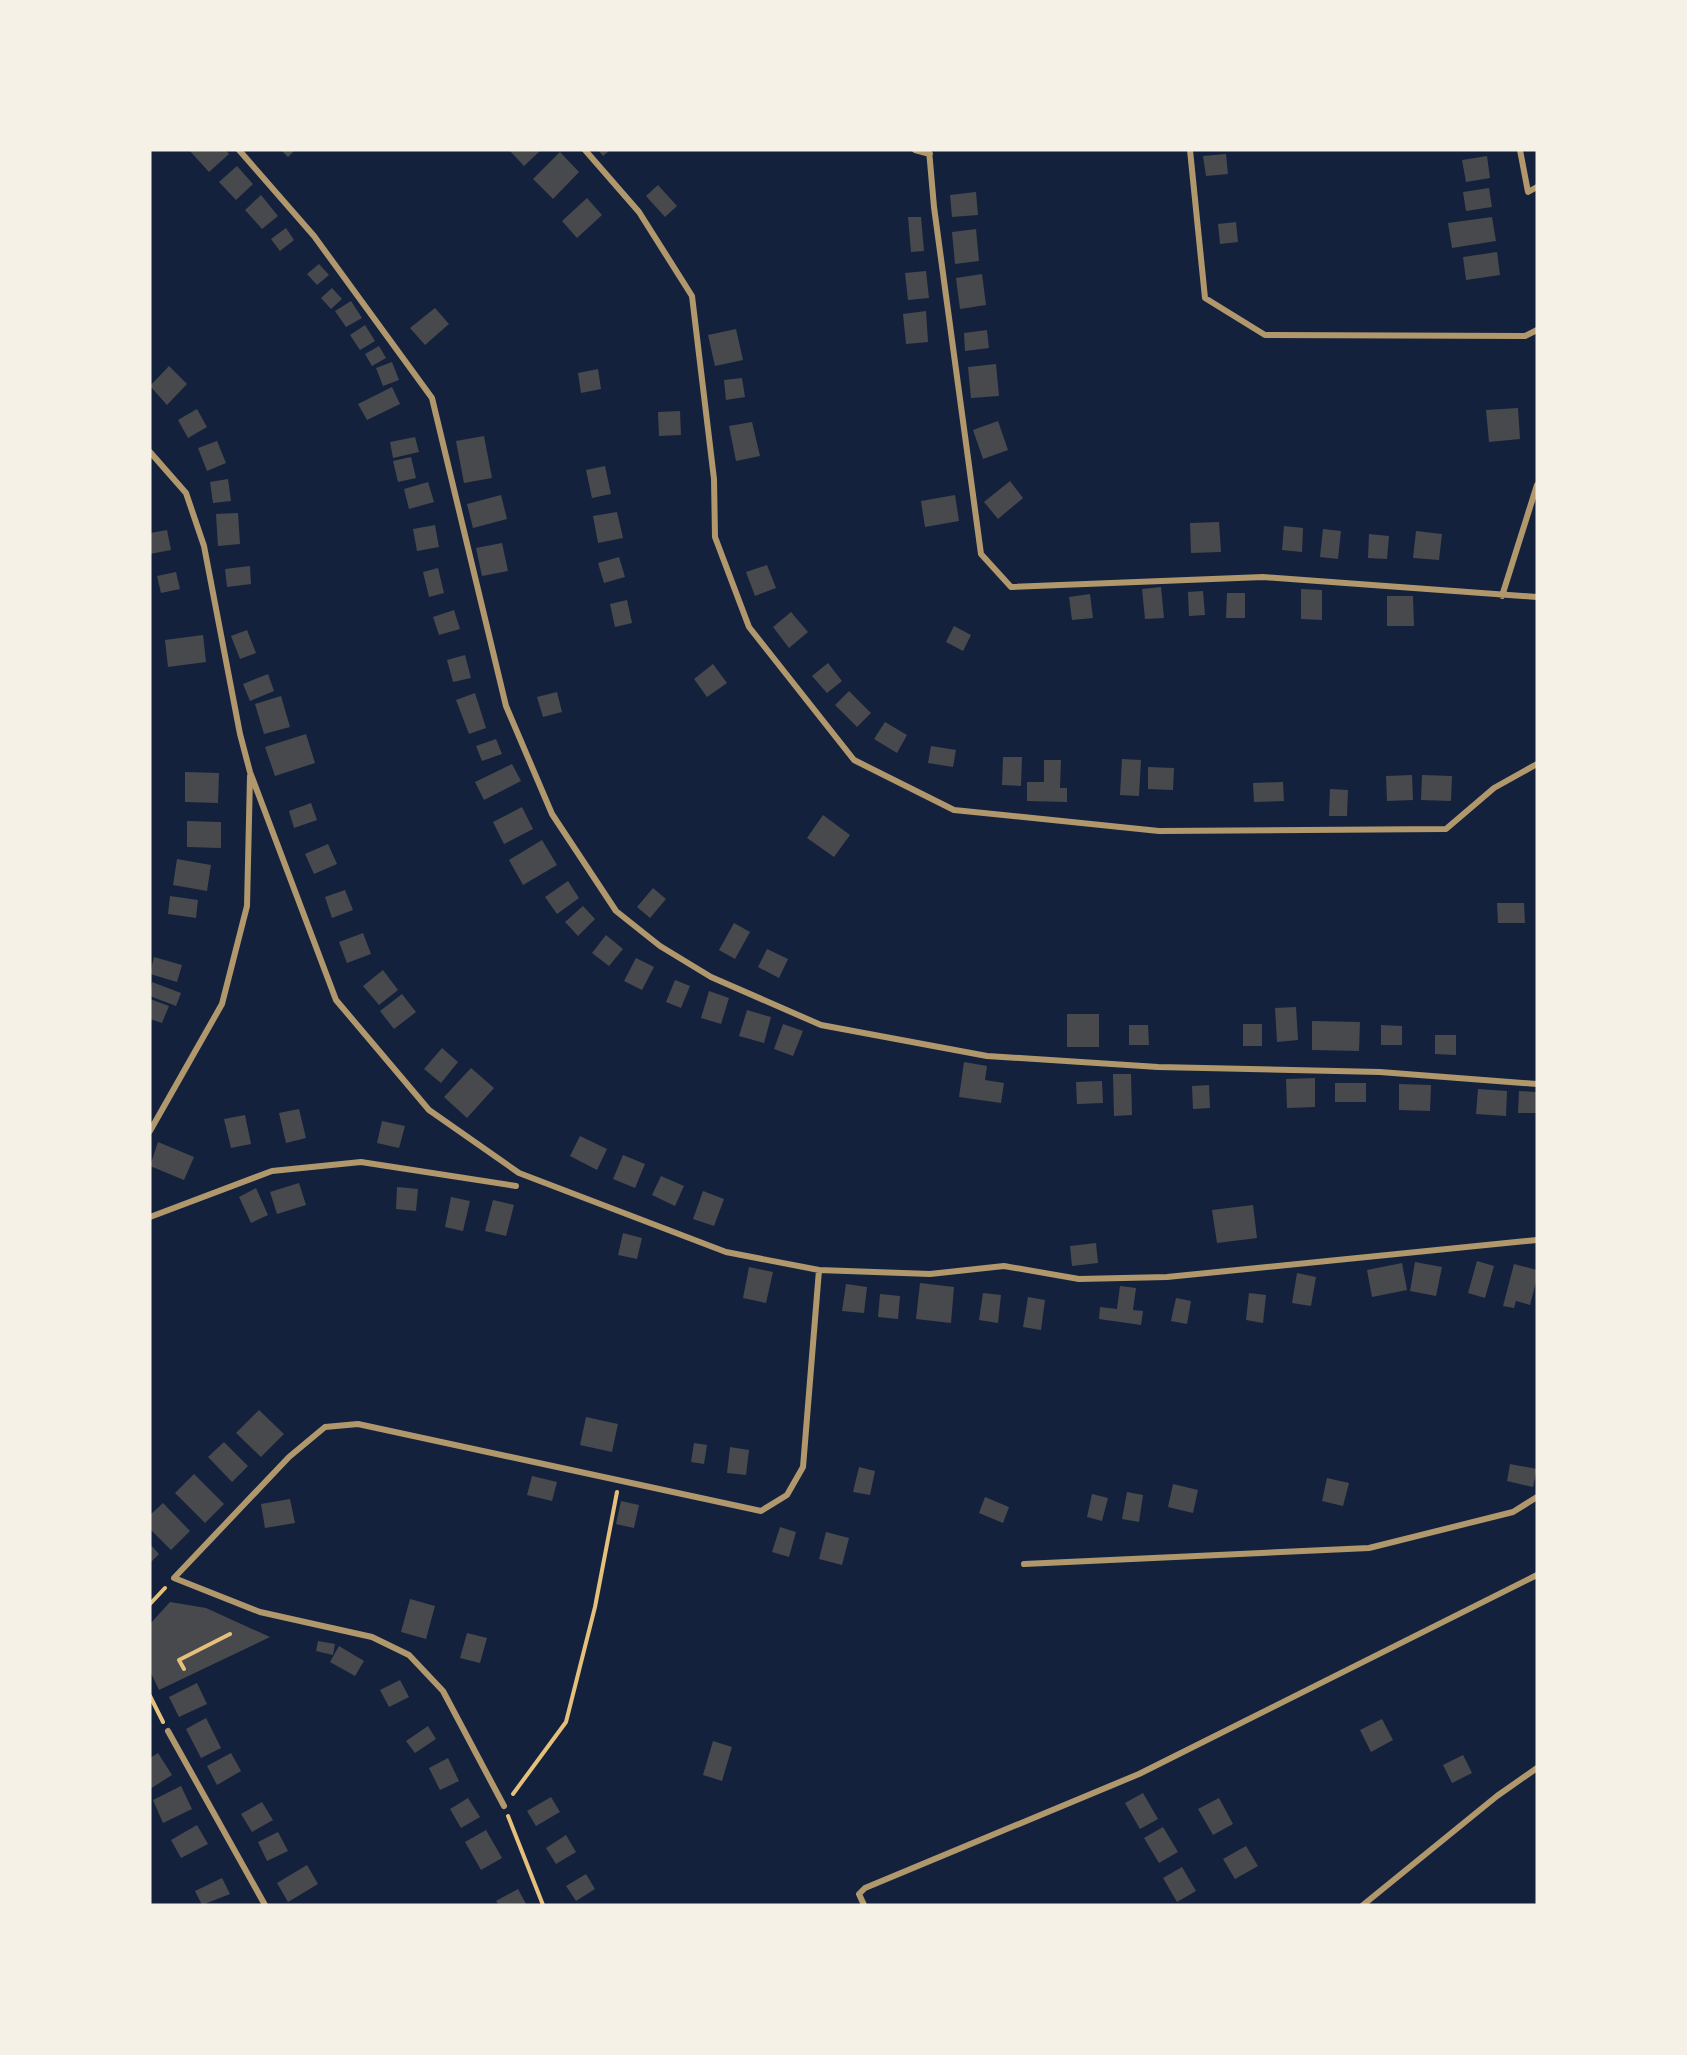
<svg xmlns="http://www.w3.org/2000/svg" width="1687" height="2055" viewBox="0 0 1687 2055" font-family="Lato,sans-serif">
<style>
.building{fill:#48494c}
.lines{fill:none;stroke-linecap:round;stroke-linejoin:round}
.path{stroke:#e5c07b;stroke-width:4}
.minor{stroke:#b1986c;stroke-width:6}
</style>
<rect width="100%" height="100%" fill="#14213d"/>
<!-- building -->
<path class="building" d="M189,150H226L229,154L209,172Z
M281,150H295L288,157Z
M509,150H541L524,166Z
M598,150H610L603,156Z
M560,152L579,172L553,199L533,179Z
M1226,154L1228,174L1206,176L1203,156Z
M1487,156L1490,178L1466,182L1462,160Z
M237,166L253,184L236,200L219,182Z
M658,185L677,206L665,217L646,196Z
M1489,188L1492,207L1466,211L1463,192Z
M976,192L978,215L952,217L950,195Z
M261,195L278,216L262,229L245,210Z
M587,198L602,215L577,238L562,221Z
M908,217H921L924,251L911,252Z
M1492,217L1496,241L1452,248L1448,223Z
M1236,222L1238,242L1220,244L1218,224Z
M286,228L294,240L280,251L271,239Z
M976,229L979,261L955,264L952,232Z
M1497,252L1500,275L1466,280L1463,257Z
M319,264L329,275L317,285L307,274Z
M926,271L929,298L908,300L905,273Z
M982,274L986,305L960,309L956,278Z
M332,288L342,299L331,309L321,298Z
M351,301L362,318L346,327L335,311Z
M435,308L449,324L425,345L410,328Z
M926,311L928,342L906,344L903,314Z
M365,325L375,341L360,350L350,335Z
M736,329L743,360L715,366L708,335Z
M987,330L989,348L965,351L964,333Z
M379,346L386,358L372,366L365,354Z
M392,362L399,380L383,386L376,368Z
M996,364L999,396L971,398L968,367Z
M169,366L187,384L167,405L150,386Z
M598,369L601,389L581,393L578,373Z
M742,378L745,397L726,400L724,380Z
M392,387L400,404L367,420L358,404Z
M1518,408L1520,439L1489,442L1486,410Z
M197,409L207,427L188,438L178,420Z
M680,411L681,435L659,436L658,412Z
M998,421L1008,450L983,459L973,430Z
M752,422L760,456L736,461L729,426Z
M484,436L492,478L464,483L456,441Z
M415,437L419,452L393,458L390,442Z
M217,441L226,463L207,471L198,448Z
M411,457L416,478L398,482L393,461Z
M605,466L611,494L592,498L586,470Z
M228,479L231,501L213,503L210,482Z
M1010,481L1023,498L998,519L984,502Z
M428,482L434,502L409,509L404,489Z
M501,495L507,519L473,528L467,504Z
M955,495L959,521L925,527L921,501Z
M617,512L623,538L598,543L593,516Z
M238,513L240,544L218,546L216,514Z
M1219,522L1221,552L1191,553L1190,523Z
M435,525L439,547L417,551L413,529Z
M1284,526L1303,528L1302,552L1282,550Z
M1323,529L1341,531L1338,559L1320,557Z
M167,530L171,550L150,554V533Z
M1416,531L1442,534L1439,560L1413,558Z
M1369,534L1389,536L1387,559L1368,558Z
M502,543L508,571L482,576L476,548Z
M619,557L625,577L604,583L598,563Z
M767,565L776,588L755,596L746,572Z
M250,566L251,584L227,587L225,569Z
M438,568L444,593L429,597L423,572Z
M176,572L180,589L161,593L157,576Z
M1161,587L1164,618L1145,619L1142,589Z
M1301,589L1322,590V620L1301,619Z
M1203,591L1205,615L1189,616L1188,592Z
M1227,593H1245V618H1226Z
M1090,594L1093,618L1072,620L1069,597Z
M1387,596H1413L1414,626H1387Z
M627,600L632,623L615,627L610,604Z
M454,610L460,629L439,635L433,617Z
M791,612L808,632L789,648L773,627Z
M954,626L971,635L963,651L946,642Z
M247,630L256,653L240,659L231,636Z
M203,635L206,662L168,667L165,640Z
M465,655L471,678L453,682L447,660Z
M828,663L842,681L827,693L812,676Z
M713,664L727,683L707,697L694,679Z
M268,674L274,691L250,701L243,684Z
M849,691L871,713L857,727L835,705Z
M557,692L562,712L543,717L537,697Z
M475,693L486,728L469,734L456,700Z
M281,696L290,727L264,734L255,704Z
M885,722L907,735L897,753L874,739Z
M306,734L315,763L275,776L265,747Z
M496,739L502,754L482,761L476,746Z
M931,746L956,750L953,767L928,763Z
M1003,757H1022L1021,786L1002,785Z
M1122,759L1141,760L1139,796L1120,795Z
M1044,760H1061L1060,788H1067V802L1027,801V782H1044Z
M512,764L521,781L484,800L475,782Z
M1148,767L1174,768L1173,790L1148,789Z
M185,772L219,773L218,803L185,802Z
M1412,775L1413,800L1387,801L1386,776Z
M1422,775L1452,776L1451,801L1421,800Z
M1283,782L1284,801L1254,802L1253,783Z
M1330,789L1348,790L1347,816H1329Z
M311,803L317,820L294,828L289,811Z
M522,807L533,829L504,844L493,822Z
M823,815L850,835L834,857L807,838Z
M187,821L221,822V848L187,847Z
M542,840L557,865L523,885L509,860Z
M328,844L337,864L314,874L305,854Z
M177,859L211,865L207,891L173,885Z
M568,881L579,898L557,914L545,897Z
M653,888L666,899L650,918L637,907Z
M345,890L353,910L332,918L325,897Z
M170,896L198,900L196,918L168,914Z
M1497,903H1524L1525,923H1498Z
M583,906L595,919L578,936L565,922Z
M734,923L750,932L735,959L719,950Z
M363,933L371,954L347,963L339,942Z
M606,935L623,949L609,966L592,953Z
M767,949L788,959L779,978L758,967Z
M154,957L182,965L177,982L150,974Z
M636,958L654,967L642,990L624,981Z
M383,970L398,990L379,1005L363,986Z
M675,980L690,986L681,1008L666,1002Z
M152,982L181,993L176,1006L150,996Z
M709,991L729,998L721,1024L701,1018Z
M402,994L416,1012L394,1029L380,1011Z
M150,999L169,1006L162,1023L150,1019Z
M1296,1007L1298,1040L1277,1042L1275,1008Z
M747,1010L771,1017L764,1043L739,1036Z
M1067,1014H1099V1047H1067Z
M1312,1021L1360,1022L1359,1051L1312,1050Z
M783,1024L803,1031L793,1056L774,1049Z
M1243,1024H1262V1046H1243Z
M1129,1025H1148L1149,1045H1129Z
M1381,1025L1402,1026V1045H1381Z
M1435,1035H1456V1055L1435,1054Z
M442,1048L458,1062L441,1083L424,1069Z
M964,1062L987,1066L985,1080L1004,1083L1001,1103L959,1097Z
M471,1068L494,1088L467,1118L444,1097Z
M1113,1074H1131L1132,1115L1114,1116Z
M1315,1078V1107L1287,1108L1286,1079Z
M1102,1081L1103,1103L1077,1104L1076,1082Z
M1335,1083H1366V1102H1335Z
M1399,1084L1431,1085L1430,1111L1399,1110Z
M1209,1085L1210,1108L1193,1109L1192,1086Z
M1478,1089L1507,1091L1506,1116L1476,1114Z
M1519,1091L1537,1092V1113H1518Z
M299,1109L306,1138L286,1143L279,1113Z
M245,1115L251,1144L231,1148L224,1119Z
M382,1121L405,1126L399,1148L377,1143Z
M580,1136L607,1149L597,1170L570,1156Z
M158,1142L194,1157L184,1180L150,1166Z
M623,1155L645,1164L635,1188L613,1179Z
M661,1176L684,1186L675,1206L652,1195Z
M299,1183L306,1205L277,1214L270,1192Z
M397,1187L418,1189L416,1211L396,1209Z
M256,1188L268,1215L251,1223L239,1197Z
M703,1191L724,1199L714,1226L693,1219Z
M451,1197L470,1201L463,1231L445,1227Z
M493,1200L514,1205L506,1236L485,1231Z
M1253,1205L1257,1238L1217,1243L1212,1210Z
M623,1233L642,1238L637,1259L618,1255Z
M1096,1243L1098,1263L1072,1266L1070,1246Z
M1477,1261L1494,1266L1485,1298L1468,1293Z
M1415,1262L1442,1267L1436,1296L1410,1291Z
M1402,1263L1407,1290L1372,1297L1367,1270Z
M1514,1264L1537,1270V1278L1530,1305L1516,1301L1514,1308L1503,1306Z
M749,1267L773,1272L766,1303L743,1298Z
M1297,1273L1316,1277L1311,1306L1292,1303Z
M920,1283L954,1287L951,1323L916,1319Z
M846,1284L867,1287L864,1313L842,1311Z
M1120,1286L1136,1288L1133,1310L1143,1311L1141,1325L1099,1319L1100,1307L1117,1309Z
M983,1293L1001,1295L998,1323L979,1320Z
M1249,1293L1266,1295L1263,1323L1246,1320Z
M880,1294L900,1296L898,1319L878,1317Z
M1028,1297L1045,1300L1041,1330L1023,1327Z
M1176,1298L1191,1301L1187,1324L1171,1321Z
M259,1410L284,1434L261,1457L236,1433Z
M586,1417L618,1424L612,1452L580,1445Z
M224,1442L248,1466L232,1482L208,1457Z
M694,1443L707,1445L704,1464L691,1462Z
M730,1447L749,1450L746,1475L727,1473Z
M1510,1464L1537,1469L1533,1487L1507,1481Z
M859,1467L875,1471L870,1495L853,1492Z
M194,1474L224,1504L205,1523L175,1493Z
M532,1476L557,1482L552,1501L527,1495Z
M1327,1478L1349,1483L1343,1506L1322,1501Z
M1173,1484L1198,1490L1193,1513L1168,1507Z
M1127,1492L1143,1495L1139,1522L1122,1519Z
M1092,1494L1108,1498L1102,1521L1087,1517Z
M985,1497L1009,1507L1003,1523L979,1513Z
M290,1499L295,1523L265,1528L261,1504Z
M621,1501L639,1505L634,1528L616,1524Z
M163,1503L190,1531L171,1550L150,1529V1515Z
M780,1527L796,1532L789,1557L772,1552Z
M826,1532L849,1538L842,1565L819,1559Z
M150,1544L159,1554L150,1563Z
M410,1599L435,1606L426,1639L401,1632Z
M170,1602L206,1608L270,1637L159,1690L150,1671V1624Z
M467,1633L487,1638L480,1663L460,1658Z
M318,1641L335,1644L333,1655L316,1651Z
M339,1646L364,1661L355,1676L330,1662Z
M400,1680L409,1697L389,1707L380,1690Z
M197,1683L207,1704L179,1717L169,1697Z
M206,1718L221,1748L201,1758L186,1729Z
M1382,1719L1393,1740L1371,1752L1360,1730Z
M428,1726L436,1739L415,1753L406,1741Z
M713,1741L732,1747L722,1781L703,1775Z
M158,1753L172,1775L150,1789V1758Z
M231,1753L241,1771L217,1785L207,1766Z
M1463,1755L1472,1773L1452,1783L1443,1765Z
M448,1758L459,1781L440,1790L429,1768Z
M181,1786L192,1809L163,1823L153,1800Z
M1143,1793L1158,1819L1140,1829L1125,1803Z
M551,1797L560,1812L536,1826L527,1811Z
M468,1798L480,1817L461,1828L450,1809Z
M1219,1798L1233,1824L1213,1835L1198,1809Z
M262,1802L273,1820L252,1832L241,1814Z
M197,1825L208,1844L181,1858L171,1840Z
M1163,1827L1178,1852L1159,1863L1144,1838Z
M486,1830L502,1858L481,1870L465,1842Z
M278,1832L288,1851L267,1861L258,1842Z
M566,1835L576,1852L556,1864L546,1848Z
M1246,1846L1258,1866L1235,1879L1223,1859Z
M307,1865L318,1884L288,1902L277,1883Z
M1182,1867L1196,1891L1177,1902L1163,1878Z
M586,1874L595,1889L576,1901L566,1886Z
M222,1878L230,1894L202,1905L195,1891Z
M518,1889L526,1904L499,1905L496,1901Z"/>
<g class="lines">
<!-- path -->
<path class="path" d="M150,1604L165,1588
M184,1669L179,1660L230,1634
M150,1696L163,1722
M513,1794L566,1722L595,1607L617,1492
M508,1816L543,1905"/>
<!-- minor -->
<path class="minor" d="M239,150L314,236L432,398L506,706L552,814L616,911L660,946L711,977L821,1025L987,1056L1158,1067L1380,1072L1537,1084
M585,150L639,212L692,296L714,479L715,537L749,627L854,760L954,810L1159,831L1446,829L1494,788L1537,764
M915,150L930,154
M929,150L934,207L981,554L1011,587L1263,577L1537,597
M1190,150L1205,298L1265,335L1525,336L1537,330
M1520,150L1528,192L1537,187
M150,452L186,493L204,546L240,734L250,772L336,1000L429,1110L519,1173L726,1252L819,1270L930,1274L1004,1266L1079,1279L1167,1277L1537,1240
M1502,596L1537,485
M150,1131L222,1004L247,906L250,776
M150,1217L272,1171L361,1162L516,1186
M1024,1564L1369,1548L1513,1512L1537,1497
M168,1731L265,1905
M504,1806L443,1691L409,1655L372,1637L260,1612L174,1578L289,1457L325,1427L358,1424L761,1511L787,1495L803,1467L819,1270
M864,1905L859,1894L865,1888L1139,1774L1537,1575
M1363,1905L1497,1796L1537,1768"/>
</g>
<!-- border -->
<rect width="1687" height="2055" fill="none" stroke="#f6f1e7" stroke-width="303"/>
</svg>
